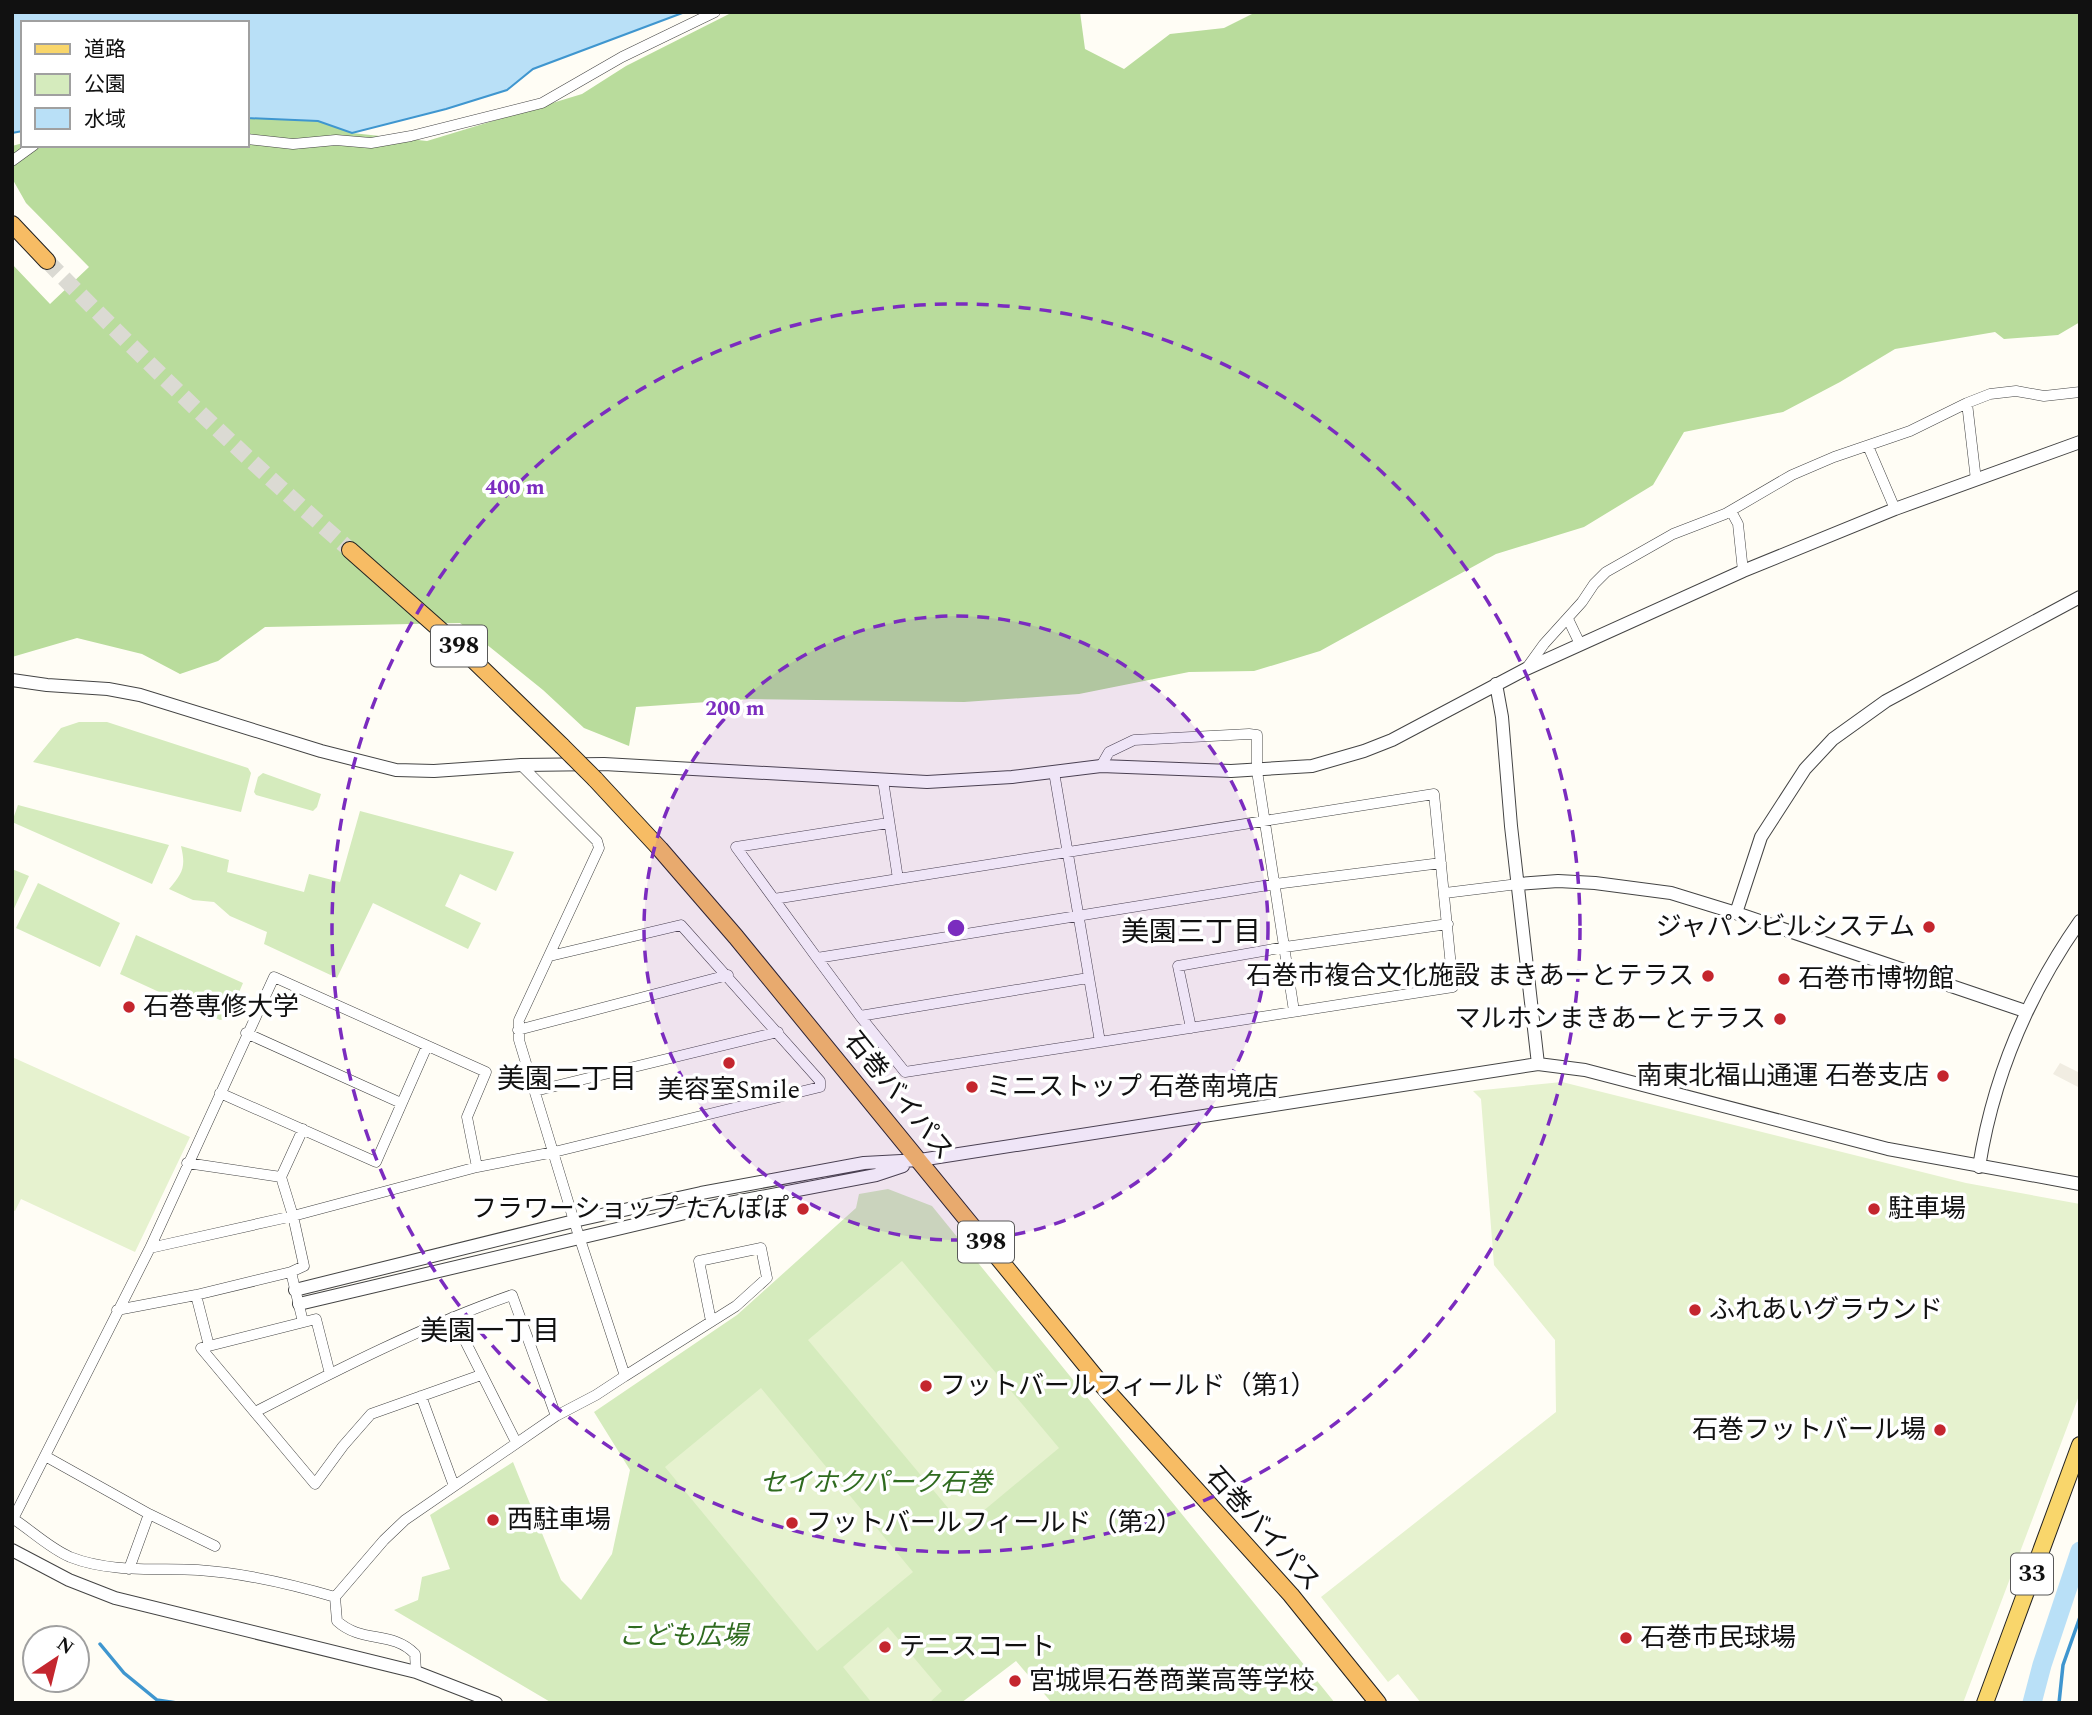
<svg xmlns="http://www.w3.org/2000/svg" width="2092" height="1715" viewBox="0 0 2092 1715" font-family="Spectral,'Noto Sans JP',serif">
<style>
.green{fill:#d5ebbd}
.forest{fill:#b9dc9c}
.pitch{fill:#e6f2cf}
.plaza{fill:#f1ede2}
.water{fill:#b9e0f7;stroke:#3f96cf;stroke-width:2}
.lines{fill:none;stroke-linecap:round;stroke-linejoin:round}
.stream{stroke:#3f96cf;stroke-width:3.5}
.river{stroke:#b9e0f7;stroke-width:19}
.trunk-tunnel{stroke:#dbdad3;stroke-width:16;stroke-dasharray:16 8;stroke-linecap:butt}
.minor-casing{stroke:#444;stroke-width:11}
.tertiary-casing{stroke:#444;stroke-width:14}
.primary-casing{stroke:#222;stroke-width:18}
.trunk-casing{stroke:#222;stroke-width:18}
.minor{stroke:#fff;stroke-width:10}
.tertiary{stroke:#fff;stroke-width:12}
.primary{stroke:#f9d66b;stroke-width:16}
.trunk{stroke:#f7bc64;stroke-width:16}
.trunk-bridge-casing{stroke:#222;stroke-width:18;stroke-linecap:butt}
.trunk-bridge{stroke:#f7bc64;stroke-width:16}
.ring{fill:none;stroke:#7b2cbf;stroke-width:3.5;stroke-dasharray:12 9}
.poi-dot{fill:#c4262e;stroke:#fff;stroke-width:2.5}
.labels{text-anchor:middle;dominant-baseline:central;stroke-width:7;stroke-linejoin:round;paint-order:stroke}
.shield{fill:#fff;stroke:#585858;stroke-width:2}
.shield-label{font-size:24px;font-weight:bold;fill:#111}
.poi-label{font-size:26px;fill:#111;stroke:#fff;text-anchor:start}
.street-label{font-size:26px;fill:#111;stroke:#fff}
.park-label{font-size:26px;font-style:italic;fill:#2f6b1f;stroke:#fff}
.neighbourhood-label{font-size:28px;fill:#111;stroke:#fff}
.centre{fill:#7b2cbf;stroke:#fff;stroke-width:3.5}
.ring-label{font-size:21px;text-anchor:middle;font-weight:bold;fill:#7b2cbf;stroke:#fff;stroke-width:7;stroke-linejoin:round;paint-order:stroke}
</style>
<rect width="100%" height="100%" fill="#fffdf5"/>
<!-- green -->
<path class="green" d="M79,722H107L248,768L251,773L241,812L33,762L61,728Z
M263,773L321,794L317,807L313,811L256,795L254,792L258,777Z
M18,805L169,845L152,884L12,822Z
M360,811L514,852L496,891L460,874L445,906L481,923L468,949L373,903L337,978L264,944L267,932L230,916L214,902L193,900L169,889C183,873 186,867 181,846L229,860L227,872L304,892L309,874L340,882Z
M12,869L29,876L12,913Z
M38,883L120,923L100,967L16,928Z
M136,935L243,983L228,1018L220,1020L120,974Z
M888,1189L932,1206L1335,1703H1052L1016,1661L961,1703H552L394,1610L418,1600L422,1577L450,1569L430,1515L513,1462L561,1580L581,1600L612,1554L630,1470L594,1412L737,1315L856,1208L859,1194Z"/>
<!-- forest -->
<path class="forest" d="M733,12H1080L1085,49L1124,69L1170,34L1224,28L1256,12H2080V322L2058,335L2004,339L1995,332L1895,349L1840,382L1783,412L1684,432L1653,485L1584,527L1496,554L1320,651L1254,671L1189,672L1079,694L964,702L750,699L636,707L629,746L584,728L543,690L460,623L265,627L218,661L180,674L142,654L77,638L12,657V264L50,304L89,267L26,203L13,180L12,146L23,143V145H247V118L318,121L352,133L427,141L582,94L626,66Z"/>
<!-- pitch -->
<path class="pitch" d="M12,1057L190,1137L135,1252L21,1199L15,1211L12,1210Z
M1562,1082L1966,1183L2080,1204V1393L1963,1703H1421L1398,1674L1388,1682L1321,1597L1556,1412L1555,1340L1494,1265L1481,1099L1473,1091Z
M902,1261L1059,1448L964,1527L808,1340Z
M761,1388L913,1572L817,1651L665,1467Z
M888,1627L942,1691L929,1703H872L843,1667Z"/>
<!-- plaza -->
<path class="plaza" d="M2060,1063L2080,1073V1088L2053,1074Z"/>
<!-- water -->
<path class="water" d="M12,12H685L533,69L507,90L446,109L352,133L318,121L247,118V23H23V131L12,133Z"/>
<g class="lines">
<!-- stream -->
<path class="stream" d="M100,1644L124,1673L157,1700L177,1703
M2059,1703L2063,1665L2080,1617"/>
<!-- river -->
<path class="river" d="M2032,1703L2042,1665L2080,1551"/>
<!-- trunk-tunnel -->
<path class="trunk-tunnel" d="M47,261C145,361 245,458 350,550"/>
<defs>
<path id="minor" d="M247,139L293,144L336,140L371,143L411,136L542,103L622,57L715,12
M12,161L34,145
M1967,403L1976,480
M1868,446L1895,509
M1731,511L1738,524L1743,571
M1568,619L1580,644
M1526,669L1544,644L1582,602L1594,584L1606,572L1673,534L1725,514L1792,475L1834,457L1910,431L1967,403L1990,394L2016,391L2044,396L2080,392
M1101,766L1109,752L1134,740L1249,734L1257,735V771L1294,1011
M883,780L898,879L1434,794L1453,987L1100,1042L1054,772
M888,823L736,847L817,958L1275,884L1441,863
M1445,893L1518,884
M774,899L898,879
M817,958L860,1016L1088,978
M860,1016L905,1072L1100,1042
M1191,1028L1178,966L1285,947L1448,924
M518,1030L728,975
M246,1033L401,1103
M535,1091L778,1032
M220,1093L376,1162L427,1046
M281,1177L303,1129
M150,1248L293,1216L477,1167L554,1152L820,1087V1081L681,925L550,956
M291,1272L303,1322
M196,1295L209,1346
M117,1310L196,1295L291,1272L304,1266L293,1216L281,1177L187,1163
M453,1317L516,1442
M330,1374L316,1319L201,1348L315,1484L343,1446L371,1414L481,1375
M625,1376L736,1306L767,1278L761,1248L699,1261L711,1321
M421,1396L454,1486
M255,1412C339,1369 423,1326 512,1295L556,1416
M45,1456L149,1514L215,1546
M12,1518C31,1530 49,1548 70,1557C111,1573 156,1568 198,1570C244,1573 291,1584 335,1597L337,1621C362,1644 392,1630 415,1654L416,1672
M13,1519L150,1248L274,977L486,1072L467,1117L477,1167
M129,1569L149,1514
M335,1597L384,1540L405,1520L556,1416L596,1395L625,1376L574,1221L519,1040V1020L599,848L597,841L521,765"/>
<path id="tertiary" d="M12,680L47,685L108,689L140,695L321,751L396,770L434,771L521,765L604,764L927,782L1012,777L1101,766L1231,771L1312,766L1364,751L1392,740L1526,669L1743,571L1895,509L2080,442
M1496,684L1502,717L1511,826L1538,1064
M1518,884L1558,881L1595,883L1671,893L1736,913L2025,1011
M1736,913L1761,837L1805,769L1833,739L1886,701L2080,597
M1979,1167C1993,1078 2028,995 2080,921
M295,1290L574,1221L701,1193L864,1163L920,1160L1538,1064L1585,1070L1888,1149L2080,1184
M299,1304L719,1205L876,1175L903,1166
M12,1550L69,1580L115,1598L416,1672L496,1703"/>
<path id="primary" d="M1985,1703L2080,1445"/>
<path id="trunk" d="M12,224L47,261
M350,550L463,650L562,746
M595,779L660,849L736,937L1102,1385L1291,1595L1378,1703"/>
</defs>
<!-- minor casing -->
<use href="#minor" class="minor-casing"/>
<!-- tertiary casing -->
<use href="#tertiary" class="tertiary-casing"/>
<!-- primary casing -->
<use href="#primary" class="primary-casing"/>
<!-- trunk casing -->
<use href="#trunk" class="trunk-casing"/>
<!-- minor -->
<use href="#minor" class="minor"/>
<!-- tertiary -->
<use href="#tertiary" class="tertiary"/>
<!-- primary -->
<use href="#primary" class="primary"/>
<!-- trunk -->
<use href="#trunk" class="trunk"/>
<defs>
<path id="trunk-bridge" d="M562,746L595,779"/>
</defs>
<!-- trunk-bridge casing -->
<use href="#trunk-bridge" class="trunk-bridge-casing"/>
<!-- trunk-bridge -->
<use href="#trunk-bridge" class="trunk-bridge"/>
</g>
<!-- distance rings -->
<circle cx="956" cy="928" r="312" fill="#7b2cbf" fill-opacity=".12"/>
<g class="ring">
<circle cx="956" cy="928" r="312"/>
<circle cx="956" cy="928" r="624"/>
</g>
<!-- markers -->
<g class="poi-dot">
<circle cx="1929" cy="927" r="7"/>
<circle cx="1708" cy="976" r="7"/>
<circle cx="1784" cy="979" r="7"/>
<circle cx="129" cy="1007" r="7"/>
<circle cx="1780" cy="1019" r="7"/>
<circle cx="729" cy="1063" r="7"/>
<circle cx="1943" cy="1076" r="7"/>
<circle cx="972" cy="1087" r="7"/>
<circle cx="803" cy="1209" r="7"/>
<circle cx="1874" cy="1209" r="7"/>
<circle cx="1695" cy="1310" r="7"/>
<circle cx="926" cy="1386" r="7"/>
<circle cx="1940" cy="1430" r="7"/>
<circle cx="493" cy="1520" r="7"/>
<circle cx="792" cy="1523" r="7"/>
<circle cx="1626" cy="1638" r="7"/>
<circle cx="885" cy="1647" r="7"/>
<circle cx="1015" cy="1681" r="7"/>
</g>
<g class="labels">
<!-- shield labels -->
<g class="shield">
<rect x="431" y="625.5" width="56" height="41" rx="5"/>
<rect x="958" y="1221.5" width="56" height="41" rx="5"/>
<rect x="2011" y="1553.5" width="42" height="41" rx="5"/>
</g>
<g class="shield-label">
<text x="459" y="646">398</text>
<text x="986" y="1242">398</text>
<text x="2032" y="1574">33</text>
</g>
<!-- poi labels -->
<g class="poi-label">
<text x="1915" y="927" text-anchor="end">ジャパンビルシステム</text>
<text x="1694" y="976" text-anchor="end">石巻市複合文化施設 まきあーとテラス</text>
<text x="1798" y="979">石巻市博物館</text>
<text x="143" y="1007">石巻専修大学</text>
<text x="1766" y="1019" text-anchor="end">マルホンまきあーとテラス</text>
<text x="1929" y="1076" text-anchor="end">南東北福山通運 石巻支店</text>
<text x="986" y="1087">ミニストップ 石巻南境店</text>
<text x="729" y="1090" text-anchor="middle">美容室Smile</text>
<text x="789" y="1209" text-anchor="end">フラワーショップ たんぽぽ</text>
<text x="1888" y="1209">駐車場</text>
<text x="1709" y="1310">ふれあいグラウンド</text>
<text x="940" y="1386">フットバールフィールド（第1）</text>
<text x="1926" y="1430" text-anchor="end">石巻フットバール場</text>
<text x="507" y="1520">西駐車場</text>
<text x="806" y="1523">フットバールフィールド（第2）</text>
<text x="1640" y="1638">石巻市民球場</text>
<text x="899" y="1647">テニスコート</text>
<text x="1029" y="1681">宮城県石巻商業高等学校</text>
</g>
<!-- street labels -->
<g class="street-label">
<text transform="translate(899 1096) rotate(51)">石巻バイパス</text>
<text transform="translate(1263 1529) rotate(48)">石巻バイパス</text>
</g>
<!-- park labels -->
<g class="park-label">
<text x="876" y="1483">セイホクパーク石巻</text>
<text x="683" y="1636">こども広場</text>
</g>
<!-- neighbourhood labels -->
<g class="neighbourhood-label">
<text x="1191" y="932">美園三丁目</text>
<text x="567" y="1079">美園二丁目</text>
<text x="490" y="1331">美園一丁目</text>
</g>
</g>
<circle cx="956" cy="928" r="10" class="centre"/>
<g class="ring-label">
<text x="515" y="494">400 m</text>
<text x="735" y="715">200 m</text>
</g>
<!-- border -->
<rect width="2092" height="1715" fill="none" stroke="#111111" stroke-width="28"/>
<!-- legend -->
<rect x="21" y="21" width="228" height="126" fill="#ffffff" stroke="#a0a0a0" stroke-width="2"/>
<rect x="35" y="44" width="35" height="10" fill="#f9d66b" stroke="#a0a0a0" stroke-width="2"/>
<text x="84" y="56" font-size="21" fill="#111111">道路</text>
<rect x="35" y="74" width="35" height="21" fill="#d5ebbd" stroke="#a0a0a0" stroke-width="2"/>
<text x="84" y="91" font-size="21" fill="#111111">公園</text>
<rect x="35" y="108" width="35" height="21" fill="#b9e0f7" stroke="#a0a0a0" stroke-width="2"/>
<text x="84" y="126" font-size="21" fill="#111111">水域</text>
<!-- north arrow -->
<g transform="translate(56 1659) rotate(35)"><circle r="33" fill="#ffffff" stroke="#a0a0a0" stroke-width="2"/>
<path d="M0-5L12 26L0 18L-12 26Z" fill="#c4262e"/>
<text y="-10" font-size="19" font-weight="bold" text-anchor="middle" fill="#111111">N</text>
</g>
</svg>
